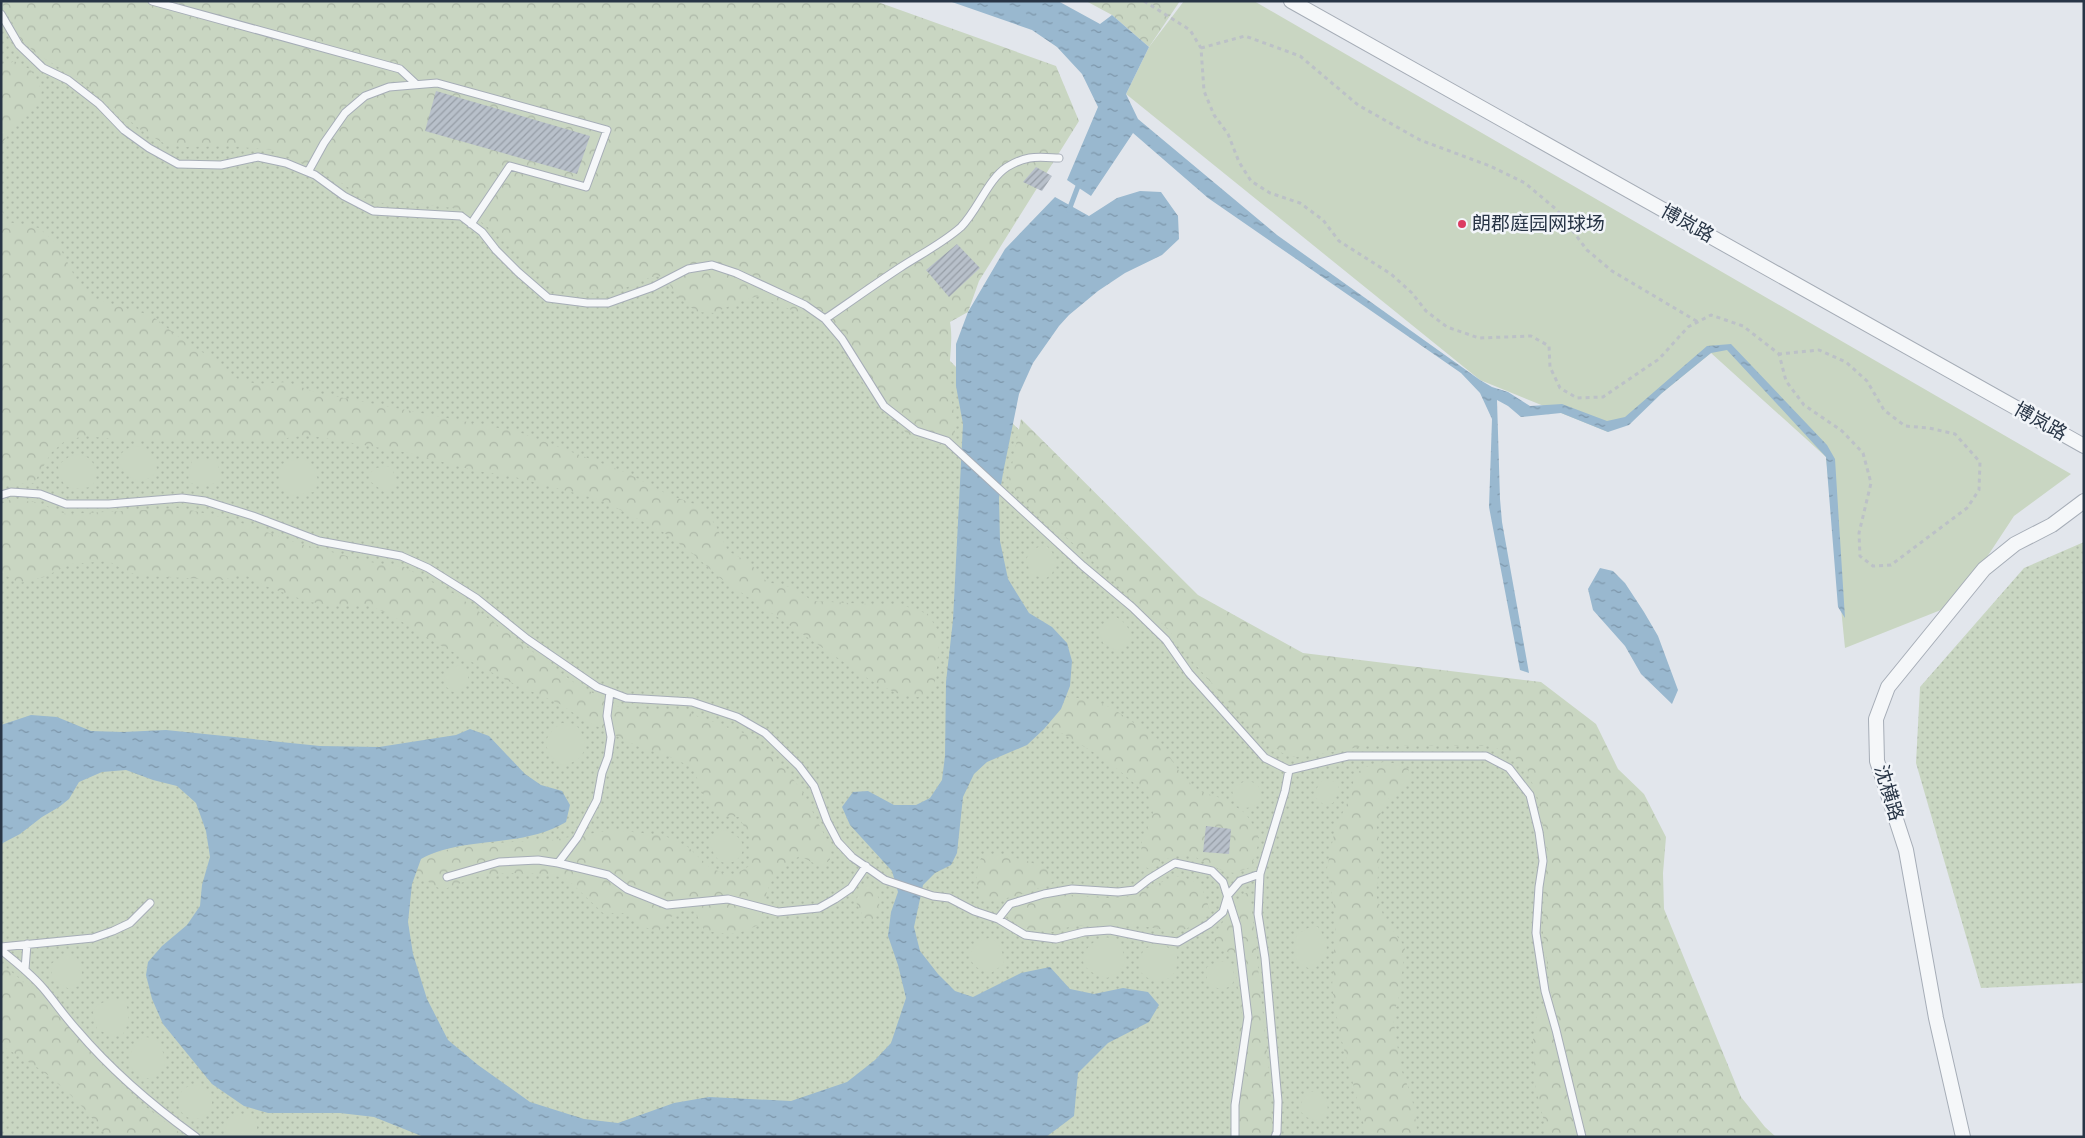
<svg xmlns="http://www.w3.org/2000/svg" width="2085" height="1138" viewBox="0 0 2085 1138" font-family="'Sofia Sans Condensed','Noto Sans SC',sans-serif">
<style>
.grass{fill:url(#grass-dots)}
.forest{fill:url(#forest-crowns)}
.park{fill:#c9d6c2}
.water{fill:url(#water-ripples)}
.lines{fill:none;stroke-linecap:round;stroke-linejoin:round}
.stream{stroke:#99b8cf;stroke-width:5}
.building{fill:url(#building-hatch)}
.service-casing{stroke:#a6adb7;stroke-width:9}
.minor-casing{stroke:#a6adb7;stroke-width:16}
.path{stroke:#bcc1c7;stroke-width:3;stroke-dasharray:4 4;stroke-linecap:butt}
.service{stroke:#f5f7f9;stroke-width:7}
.minor{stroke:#f5f7f9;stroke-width:14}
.poi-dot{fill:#dc3b61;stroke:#f2f5f9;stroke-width:2}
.labels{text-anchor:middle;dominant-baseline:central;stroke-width:5;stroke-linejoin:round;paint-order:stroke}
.poi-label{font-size:19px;fill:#283546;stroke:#f2f5f9;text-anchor:start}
.street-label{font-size:19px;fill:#283546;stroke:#f2f5f9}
</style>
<defs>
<pattern id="grass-dots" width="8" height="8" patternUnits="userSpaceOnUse" patternTransform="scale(1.25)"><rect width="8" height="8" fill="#c9d6c2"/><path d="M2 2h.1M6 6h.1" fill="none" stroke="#adb8a8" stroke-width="1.8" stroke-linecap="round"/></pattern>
<pattern id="forest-crowns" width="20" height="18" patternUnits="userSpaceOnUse" patternTransform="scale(1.25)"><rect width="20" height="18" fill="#c9d6c2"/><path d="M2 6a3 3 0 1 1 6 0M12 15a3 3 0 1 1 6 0" fill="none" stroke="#adb8a8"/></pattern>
<pattern id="water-ripples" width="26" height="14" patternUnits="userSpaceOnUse" patternTransform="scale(1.25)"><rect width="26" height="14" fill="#99b8cf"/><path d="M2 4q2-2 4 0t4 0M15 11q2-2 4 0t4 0" fill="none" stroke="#7d96aa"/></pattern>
<pattern id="building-hatch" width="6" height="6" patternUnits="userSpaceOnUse" patternTransform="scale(1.25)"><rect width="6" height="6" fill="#b8c0ca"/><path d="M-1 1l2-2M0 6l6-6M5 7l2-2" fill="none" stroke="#969da6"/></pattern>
</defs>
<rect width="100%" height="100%" fill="#e2e6ec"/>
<!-- grass -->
<path class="grass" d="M1,1H52L939,350L1192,602L1296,659L1539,693L1638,1137H1Z
M2084,542V983L1981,988L1916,763L1920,687L2024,568Z"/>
<!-- forest -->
<path class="forest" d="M1,1H875L1056,66L1079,121L979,281L968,312L950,322C954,344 947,366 950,388C951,405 958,420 954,437L936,447L908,434L890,419L864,385L840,345L811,318L758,296L738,302L714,313L697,312L678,297L664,276L651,277L620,290L598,293L567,292L553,289L496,234L469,212L452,208L402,201L382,203L364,198L325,172L272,150L230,146L183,147L165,144L141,130L84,83L37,54L22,41Z
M1086,1H1180L1149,47L1112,15Z
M14,61L31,70L42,91L36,106L18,120L1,145V68Z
M1,210L8,222L39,228L59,246L74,275L90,297L131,310L151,315L185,342L214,359L239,380L258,384L287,382L318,393L519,432L627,473L669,495L703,507L716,526L728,551L750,563L767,582L795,588L812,601L905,606L928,614L940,634L936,678L930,693L918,697L896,693L870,680L720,578L692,553L663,532L601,500L507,475L476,471L409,453L307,435L281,439L218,441L113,439L87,436L66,440L51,453L34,483L1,485Z
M1021,419L1198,595L1303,653L1541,682L1596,724L1618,769L1644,794L1666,837L1663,873L1664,909L1741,1097L1765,1127L1776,1137H1548L1535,1085L1533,1040L1537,1013L1552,997L1543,934L1544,877L1548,852L1538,799L1527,769L1509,752L1488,746L1370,745L1310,756L1294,757L1282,753L1249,725L1193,662L1168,629L1017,493L1009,480Z
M10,500L35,502L66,514L181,508L230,519L297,543L370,562L404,567L458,596L576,684L617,706L632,711H684L749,735L776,758L801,789L829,844L830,860L821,867L800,856C768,872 766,892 760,924C736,936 730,936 704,930L693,908C676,911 669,917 659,931L643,927L628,913H603L567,879L549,874L511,873L482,875L442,890L430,883L416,871L421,859L433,853L474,844L552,840L612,830L663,835L688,847L710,868L732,876L751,865L750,838L739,817L721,815L706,801L693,768L673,758L637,746L584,720L560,704L506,680L436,643L391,615L366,604L338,605L309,602L268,587L243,574L223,580L148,576L130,573L108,561L71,564L44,577L20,583L1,573V504Z
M1066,697L1088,699L1112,708L1159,740L1181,774L1198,791L1224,799L1245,813L1258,832V845L1251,867L1235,873L1225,872L1187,853L1160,861L1150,869L1140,865L1142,840L1153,813L1148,795L1108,761L1048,725L1061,709Z
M1383,762L1401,764L1409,770V782L1389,798L1376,822L1380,855L1376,895L1385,920L1405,947L1400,993L1393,1017L1401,1069L1412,1097L1418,1137H1367L1339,1030L1332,987L1336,919L1327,868L1335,829L1350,797L1355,774L1366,767Z
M996,853L1030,862L1049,870L1053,882C1036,890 1004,902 985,900C975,886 974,874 981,858Z
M1175,876C1198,880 1203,885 1209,908L1203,919L1186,929L1172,931L1135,925H1088L1072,926L1053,932L1026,929L1007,917L1013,908L1058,891L1075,896L1105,898L1129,897Z
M870,885C882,898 882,907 872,920L864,918L856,902L860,889Z
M1250,892L1270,1080L1272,1126L1268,1137H1230L1233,1068L1242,1016L1234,961L1228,952L1220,948L1212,937L1243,894Z
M1,963L47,1002L129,1094L185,1137H107C88,1111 65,1087 38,1068C26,1060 13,1053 1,1045Z"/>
<!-- park -->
<path class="park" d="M1184,1H1254L2071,474L2014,516L1956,604L1845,648L1826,457L1711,353L1662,393L1608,432L1480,380L1126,94L1149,47Z
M138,446L148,449L154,459L157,469L152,477L140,482C128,477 122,473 118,459C123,450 127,447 138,446Z
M77,454C96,457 98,470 93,486C71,492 60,489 58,465L70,456Z
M302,457L313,467L319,482L314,492L291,496L279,487V472L282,464Z
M202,458L216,460L220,471L221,480C207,487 201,490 188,481L192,460Z
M387,466L393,469L395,481L393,489L384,492L371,482L370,473L376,468Z
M1045,544L1052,552L1056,562L1052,574L1045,579L1031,574L1026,560L1030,551Z
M1116,617C1125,622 1129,627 1131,637L1127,645L1117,651L1103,643L1099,632L1101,625Z
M461,665L468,672V683L461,690L453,692L445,686L444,676L446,669Z
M562,723L575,724C592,742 587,762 562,765C542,751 540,737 562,723Z
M1325,779L1336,782L1340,790L1333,803L1324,805L1314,796C1317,789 1318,782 1325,779Z
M1245,781C1259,781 1262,789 1261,802L1253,807L1245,808L1233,797L1232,788Z
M724,830C771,844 717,891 710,840L715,833Z
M1310,927H1318C1330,944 1331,958 1312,970C1293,962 1291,954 1297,934Z
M1102,937L1113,938L1122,946L1125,963L1118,973L1107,978C1102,976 1093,974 1089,970C1074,958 1090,943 1102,937Z
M989,938C1001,943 1003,951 1004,964L991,973C980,971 974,967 969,957C973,946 977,941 989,938Z
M1152,946H1165L1176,952C1184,979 1156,992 1139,970L1140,958L1144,949Z
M63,955H74C84,964 83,973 79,986L69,989C57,983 50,978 51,964Z
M1226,961C1234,968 1236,975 1232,985C1221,992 1216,989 1207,981V967L1217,962Z
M114,998L125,1001C130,1014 130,1022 123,1034L113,1037L97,1029L93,1012L97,1005Z
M144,1037L156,1038L163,1052L165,1068L155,1077L144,1079L129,1066C130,1052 132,1045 144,1037Z
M178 1102a17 17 0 1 1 34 0a17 17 0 1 1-34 0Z
M1314,1091L1320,1092C1327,1099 1329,1106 1327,1116L1317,1121L1306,1117L1299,1110C1302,1100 1304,1094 1314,1091Z
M237,1113L252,1116L257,1124V1137H227L225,1135L227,1119Z"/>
<!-- water -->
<path class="water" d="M949,1H1058L1100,24L1112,15L1149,47L1126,94L1138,119L1277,235L1480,380L1492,387L1508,392L1530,406L1562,404L1607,421L1625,417L1707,346L1731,344L1827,445L1835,459L1845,618L1838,607L1826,457L1727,350L1711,353L1662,393L1629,425L1608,432L1561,413L1521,417L1508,406L1497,400L1500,499L1502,522L1529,673L1520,670L1489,507L1492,419L1480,393L1461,373L1208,198L1133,133L1091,196L1067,180L1098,107L1082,74L1057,47L1032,30Z
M1140,191L1161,192L1178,216L1179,239L1162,255L1125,273L1098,291L1069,315L1059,326L1033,363L1019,394L1003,473L999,498L1000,541L1008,579L1029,613L1052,627L1067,643L1072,661L1070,686L1061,709L1044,729L1027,745L987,762L974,774L963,797L957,853L951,865L935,873L923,885L914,927L920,951L938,974L955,991L973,997L1021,973L1050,967L1070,989L1094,994L1123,988L1148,992L1159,1005L1149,1022L1108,1043L1078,1073L1074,1116L1046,1137H424L374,1117L340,1113H268L244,1106L212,1084L163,1024L152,999L146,975L148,962L162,946L187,925L200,906L202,885L210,857L206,831L196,803L177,786L153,780L126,770L102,772L79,782L69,799L59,807L42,817L20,834L1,844V725L31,715L57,717L91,731L123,732L166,730L320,746L379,747L456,735L470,729L489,736L525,774L541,785L562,791L570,805L566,822C521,849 466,835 421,859L412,884L408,922L413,954L427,999L448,1040L478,1065L530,1102L584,1119L618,1123L674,1103L709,1097L791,1101L847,1082L875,1060L891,1043L906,998L898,965L888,936L891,912L898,892L892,871L850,825L842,807L853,792L868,791L894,805H916L930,798L942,780L945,756L946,682L953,620L963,424L956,386V344L968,312L1005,249L1055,197L1089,216L1117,198Z
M1600,568L1613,571L1625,583L1644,612L1658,636L1678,690L1672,704L1641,674L1625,646L1593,610L1588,589Z"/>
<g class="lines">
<!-- stream -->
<path class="stream" d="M1069,210L1080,181"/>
</g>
<!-- building -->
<path class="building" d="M436,91L590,136L577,174L425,131Z
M1036,167L1052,176L1042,191L1023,182Z
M957,244L980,268L949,297L926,270Z
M1206,826L1231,829L1229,854L1203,852Z"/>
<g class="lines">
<defs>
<path id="service" d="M152,1L400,69L415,83
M1,14L19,45L43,68L68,80L99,104L124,130L149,148L178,164L221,165L258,157L286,163L315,175L344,196L373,211L461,216L482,232L496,250L518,272L548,298L587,303H608L653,287L688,269L712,265L736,273L805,305L825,319L842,339L884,406L916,431L947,441L1083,566L1132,607L1166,640L1189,673L1265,758L1289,770L1348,756H1486L1509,768L1530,795L1539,832L1543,861L1539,887L1536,933L1545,991L1556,1030L1582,1137
M308,172L324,143L345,113L365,96L389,87L437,83L607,130L586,187L510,166L471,224
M825,319C850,302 875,284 901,267C921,254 943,243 961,227C978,210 988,179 1007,167C1027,155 1036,157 1059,158
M1,495L11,492L40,494L66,504H109L182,498L205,501L253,516L319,541L401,556L428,568L476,598L527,639L597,687L626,698L692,702L737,717L765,733L799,766L814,786L827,821L838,842L852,857L885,880L933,896L949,898L974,911L998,919L1025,935L1056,939L1084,932L1110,930L1154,939L1178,942L1209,924L1223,912L1228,895L1240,881L1260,874
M558,863L577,838L597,800L602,773L608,757L611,737L607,716L610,692
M447,877L499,862L538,860L558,863L608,875L627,889L667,905L728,899L778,912L819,908L835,899L851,888L866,866
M998,919L1010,904L1044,894L1072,889L1118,892L1135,890L1149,879L1175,863L1212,871L1223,882L1237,926L1248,1017L1235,1105V1137
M1,947L93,938L113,931L130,923L150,903
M1,950C16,962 31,974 43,988C55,1002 65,1017 77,1030C111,1070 153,1106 196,1137
M25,969L27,944
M1275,1137L1277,1132L1278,1101L1265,958L1258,914L1260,874L1285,791L1289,770"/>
<path id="minor" d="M1291,1L2084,446
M1963,1137L1936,1018L1906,850L1877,761L1876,719L1888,687L1984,569L2015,544L2052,525L2084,501"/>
</defs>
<!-- service casing -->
<use href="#service" class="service-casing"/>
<!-- minor casing -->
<use href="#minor" class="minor-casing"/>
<!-- path -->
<path class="path" d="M1144,1L1190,30L1201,48L1204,91L1214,115L1228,134L1239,162L1251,181L1270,193L1300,203L1323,220L1339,241L1391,274L1412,293L1426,311L1447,327L1479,338L1531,336L1549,346L1550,367L1560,388L1577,398L1603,397L1659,359L1688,327L1711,315L1743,326L1779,354L1786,381L1804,405L1842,431L1863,453L1871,483L1859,533L1860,556L1873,566L1891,565L1967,508L1979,490L1980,462L1955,434L1929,428L1905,426L1884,410L1867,381L1846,362L1819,350L1779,354
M1201,48L1245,36L1300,56L1358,105L1420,140L1490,166L1525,183L1557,210L1587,250L1612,271L1698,322"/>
<!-- service -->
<use href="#service" class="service"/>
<!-- minor -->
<use href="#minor" class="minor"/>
</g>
<!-- markers -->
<circle class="poi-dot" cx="1462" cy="224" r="5"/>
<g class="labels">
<!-- poi labels -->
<g class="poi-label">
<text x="1472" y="224">朗郡庭园网球场</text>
</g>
<!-- street labels -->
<g class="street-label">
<text transform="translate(1687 224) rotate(29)">博岚路</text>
<text transform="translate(2040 422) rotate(29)">博岚路</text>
<text transform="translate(1888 793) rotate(73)">沈横路</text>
</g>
</g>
<!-- border -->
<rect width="2085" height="1138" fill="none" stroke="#283546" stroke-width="5"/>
</svg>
